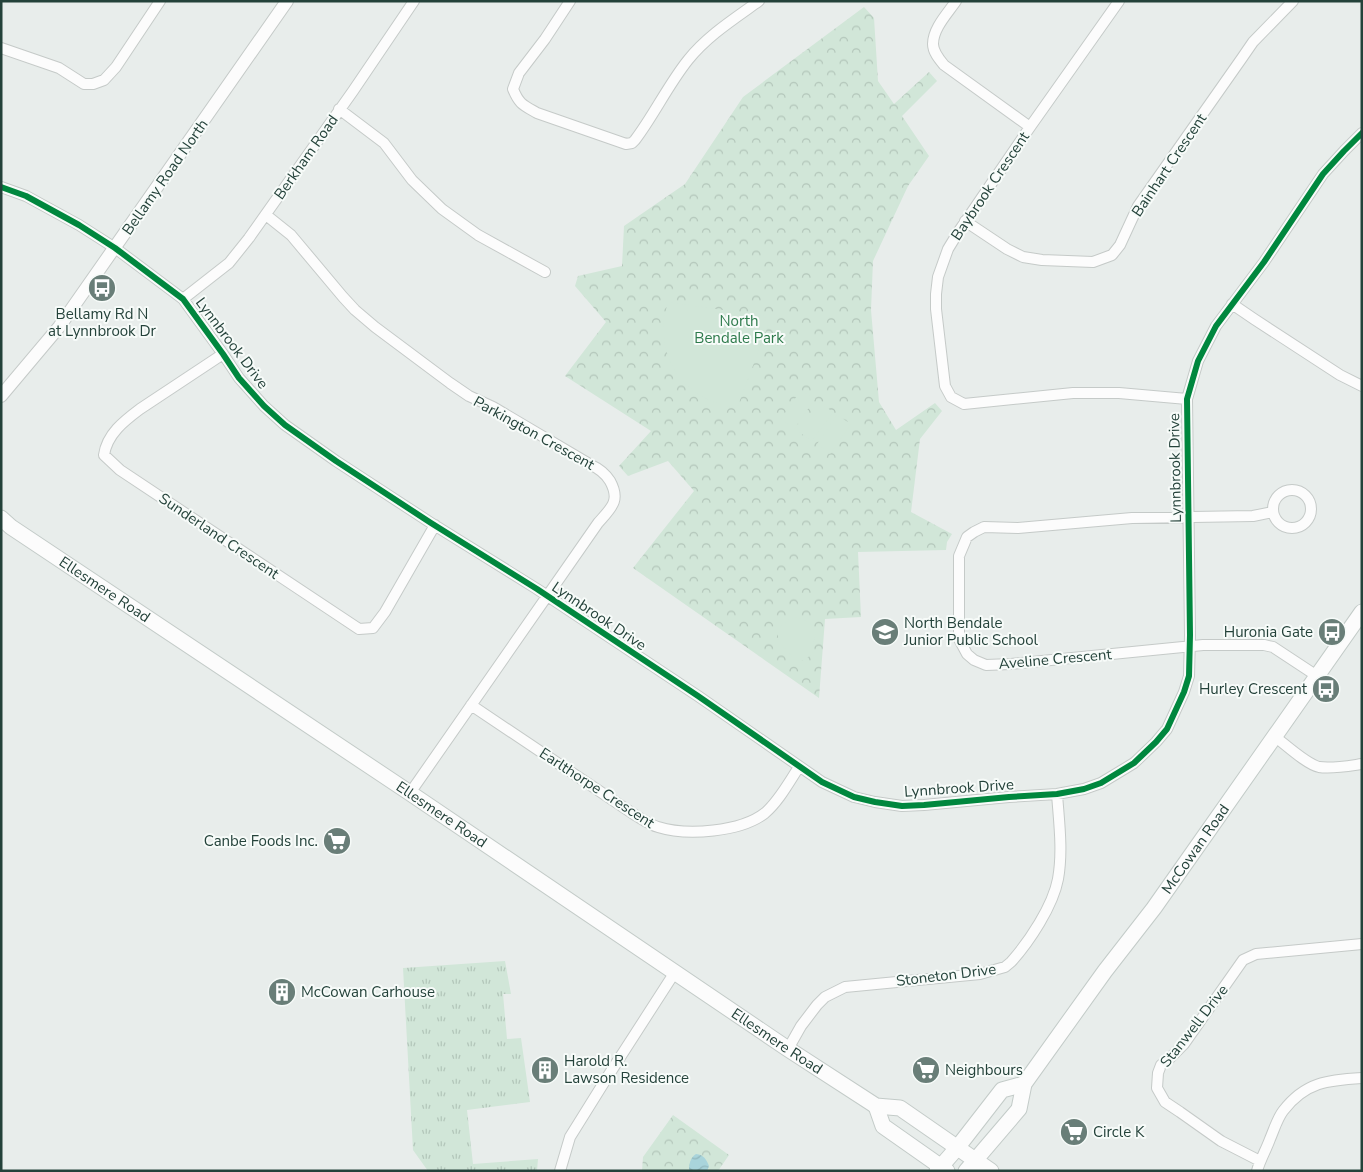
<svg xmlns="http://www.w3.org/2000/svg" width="1363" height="1172" viewBox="0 0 1363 1172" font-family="'Nunito Sans',sans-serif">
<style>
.grass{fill:url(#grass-tufts)}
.park{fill:url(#park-crowns)}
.pitch{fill:#d1e6d8}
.water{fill:url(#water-waves)}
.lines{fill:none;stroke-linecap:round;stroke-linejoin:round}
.minor-casing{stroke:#c5cac8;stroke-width:12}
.tertiary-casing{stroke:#c5cac8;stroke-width:14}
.secondary-casing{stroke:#c3cbc8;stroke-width:17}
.minor{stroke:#fcfcfc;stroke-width:10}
.tertiary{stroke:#fcfcfc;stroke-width:12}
.secondary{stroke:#fcfcfc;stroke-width:15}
.cycleway-casing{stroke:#f7fbf9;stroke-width:9}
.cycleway{stroke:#00873e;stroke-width:6}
.labels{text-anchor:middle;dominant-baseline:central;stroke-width:4;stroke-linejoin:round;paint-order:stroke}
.street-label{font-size:15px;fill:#24423a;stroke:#f7fbf9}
.poi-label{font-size:15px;fill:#24423a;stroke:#f7fbf9;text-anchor:start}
.park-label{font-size:15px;fill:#2d7a4b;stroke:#f7fbf9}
</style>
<defs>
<pattern id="grass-tufts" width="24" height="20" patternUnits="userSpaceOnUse" patternTransform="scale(1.25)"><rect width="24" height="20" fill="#d1e6d8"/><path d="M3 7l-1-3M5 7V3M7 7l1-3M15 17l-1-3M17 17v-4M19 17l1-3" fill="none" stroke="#b3c6ba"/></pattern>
<pattern id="park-crowns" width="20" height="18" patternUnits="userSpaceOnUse" patternTransform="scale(1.25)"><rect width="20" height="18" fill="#d1e6d8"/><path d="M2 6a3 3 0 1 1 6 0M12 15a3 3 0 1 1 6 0" fill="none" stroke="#b3c6ba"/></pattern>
<pattern id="water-waves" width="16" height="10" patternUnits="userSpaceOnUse" patternTransform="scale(1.25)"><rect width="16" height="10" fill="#a9d4db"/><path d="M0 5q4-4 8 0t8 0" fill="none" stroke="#91b7bd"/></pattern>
</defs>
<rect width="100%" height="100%" fill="#e8edeb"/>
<!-- grass -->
<path class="grass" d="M505,961L511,994H503L507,1039L521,1038L530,1102L467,1110L473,1164L538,1159L537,1171H428L413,1150L403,968Z"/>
<!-- park -->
<path class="park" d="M864,7L874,18L878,81L894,104L929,72L937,81L902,116L929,156L908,186L873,261L871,310L879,402L896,430L935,403L942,411L920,439L911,512L952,534L947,542L946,550L858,552L861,617L825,619L819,698L633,568L694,491L668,461L628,476L619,466L651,431L565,376L606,322L575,286L578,276L622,266L624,226L685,184L743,97Z
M673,1115L729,1155L718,1171H642L643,1157Z"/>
<!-- pitch -->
<path class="pitch" d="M668,302L764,316L769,323L737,408C682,400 652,355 668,302Z
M801,390L815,399L794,429L781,419Z
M819,402L833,412L812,441L799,432Z
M837,415L851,424L830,454L817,444Z
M796,617C814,622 820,631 811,648L813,653L807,658V660L803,661L802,660L798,661L792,658C788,650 788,653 783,646C771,633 782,621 796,617Z"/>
<!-- water -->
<path class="water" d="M696,1154C704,1155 706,1159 709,1166L707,1171H689C689,1164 690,1158 696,1154Z"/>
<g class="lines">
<defs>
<path id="minor" d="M570,1L545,39L519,73L513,89C519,104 523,105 537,113L626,144L632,143L635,140C654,115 668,85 688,60C707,36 734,19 759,1
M956,1C948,13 933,28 933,44C933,52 939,59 944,65L1030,127
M1119,1L1030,127L959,231L948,249L938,277L936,294V309L945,386L951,397L964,404L1073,393H1119L1187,399
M1,48L59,68L84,84H93L104,80L116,67L160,1
M339,109L384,143L412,180L442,209L478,235L545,272
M1,187L26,196L79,225L115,248L183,299L223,354L239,378L264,406L285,425L336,461L431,523L537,589L698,696L822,782L854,797L875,802L902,806L924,805L1009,797L1057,794L1084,789L1101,783L1134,763L1156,742L1167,729L1184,692L1189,676L1190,635L1187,399L1198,361L1216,326L1264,262L1323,174L1344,151L1362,133
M266,215L291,235L343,297L355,310L375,327L450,383L469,396L493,407L591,465C600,469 605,473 610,481C621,501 611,508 598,523L410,793
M965,221L1007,249L1023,257L1042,260L1093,262L1112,255L1120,245L1138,206L1242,58L1253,42L1293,1
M183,299L229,263L249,238L353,91L414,1
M1232,304L1254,319L1340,375L1362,386
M223,354L140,409C124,421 107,434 104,455L120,470L359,629L373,628L385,612L435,525
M1273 509a19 19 0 1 1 38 0a19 19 0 1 1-38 0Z
M1273,512L1253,516L1132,518L1018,528L984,527L974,532L967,537L959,556V639L967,654L974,660L986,665L1011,664L1203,645H1264L1273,647L1317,676
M471,705L635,815C642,819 650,825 658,827C687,836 741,832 765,813C779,801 789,782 799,767
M1274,736C1285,744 1306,764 1319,767C1332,769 1348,766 1362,764
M788,1049L801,1026L817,1005L825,997L845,987L980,974L1005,967L1011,962C1029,942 1053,906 1058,879C1063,851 1059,822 1057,794
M1260,1161L1221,1141L1180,1112L1165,1102L1157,1088L1158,1073L1161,1065L1169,1059L1184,1044L1243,960L1256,954L1362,944
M560,1171L570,1137L608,1076L675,972
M1257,1171C1260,1160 1266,1150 1270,1139C1274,1130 1277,1119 1283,1111C1305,1082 1328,1080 1362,1078"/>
<path id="tertiary" d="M1,396L59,327L287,1"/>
<g id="secondary">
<path id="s1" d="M1,518L11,527L410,793L788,1049L876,1106L900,1108L991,1171"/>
<path d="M876,1106L883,1126L947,1171"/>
<path d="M937,1171L957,1148L1002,1090L1024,1084"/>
<path id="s2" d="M966,1171L1019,1109L1024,1084L1105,971L1154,908L1362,612"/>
</g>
</defs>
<!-- minor casing -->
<use href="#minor" class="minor-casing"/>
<!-- tertiary casing -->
<use href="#tertiary" class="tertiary-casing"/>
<!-- secondary casing -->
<use href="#secondary" class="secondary-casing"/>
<!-- minor -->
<use href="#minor" class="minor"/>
<!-- tertiary -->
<use href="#tertiary" class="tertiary"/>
<!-- secondary -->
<use href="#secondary" class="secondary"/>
<defs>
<path id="cycleway" d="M1,187L26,196L79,225L115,248L183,299L223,354L239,378L264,406L285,425L336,461L431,523L537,589L698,696L822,782L854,797L875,802L902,806L924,805L1009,797L1057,794L1084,789L1101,783L1134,763L1156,742L1167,729L1184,692L1189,676L1190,635L1187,399L1198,361L1216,326L1264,262L1323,174L1344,151L1362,133"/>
</defs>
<!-- cycleway casing -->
<use href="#cycleway" class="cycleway-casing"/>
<!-- cycleway -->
<use href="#cycleway" class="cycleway"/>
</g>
<!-- icons -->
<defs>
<symbol id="bus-disc" viewBox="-11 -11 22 22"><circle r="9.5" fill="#697e78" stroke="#f7fbf9"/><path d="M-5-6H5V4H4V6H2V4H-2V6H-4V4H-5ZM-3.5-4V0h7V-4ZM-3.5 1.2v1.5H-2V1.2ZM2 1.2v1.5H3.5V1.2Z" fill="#fff"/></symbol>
<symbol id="school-disc" viewBox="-11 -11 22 22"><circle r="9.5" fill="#697e78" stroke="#f7fbf9"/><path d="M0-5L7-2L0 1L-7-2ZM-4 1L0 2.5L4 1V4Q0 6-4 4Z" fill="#fff"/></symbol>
<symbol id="supermarket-disc" viewBox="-11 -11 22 22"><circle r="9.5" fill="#697e78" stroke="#f7fbf9"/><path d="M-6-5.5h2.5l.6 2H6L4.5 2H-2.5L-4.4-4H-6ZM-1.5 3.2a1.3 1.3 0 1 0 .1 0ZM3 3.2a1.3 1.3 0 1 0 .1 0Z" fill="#fff"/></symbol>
<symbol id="building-disc" viewBox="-11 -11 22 22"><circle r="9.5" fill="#697e78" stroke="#f7fbf9"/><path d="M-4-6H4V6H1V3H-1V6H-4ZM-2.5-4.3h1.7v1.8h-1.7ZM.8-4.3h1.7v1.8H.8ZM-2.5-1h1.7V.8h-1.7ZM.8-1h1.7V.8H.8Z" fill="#fff"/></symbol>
</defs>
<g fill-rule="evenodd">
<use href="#bus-disc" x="86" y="272" width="32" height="32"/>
<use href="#school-disc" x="869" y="616" width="32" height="32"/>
<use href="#bus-disc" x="1316" y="616" width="32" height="32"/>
<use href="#bus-disc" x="1310" y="673" width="32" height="32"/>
<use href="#supermarket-disc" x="321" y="825" width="32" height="32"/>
<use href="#building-disc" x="266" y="976" width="32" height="32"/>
<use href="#building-disc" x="529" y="1054" width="32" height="32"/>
<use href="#supermarket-disc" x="910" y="1054" width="32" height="32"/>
<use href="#supermarket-disc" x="1058" y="1116" width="32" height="32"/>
</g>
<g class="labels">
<!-- street labels -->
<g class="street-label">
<text transform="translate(306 157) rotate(-55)">Berkham Road</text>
<text transform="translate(1169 165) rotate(-56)">Bainhart Crescent</text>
<text transform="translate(165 177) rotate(-55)">Bellamy Road North</text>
<text transform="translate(990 186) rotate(-56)">Baybrook Crescent</text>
<text transform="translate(232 343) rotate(53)">Lynnbrook Drive</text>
<text transform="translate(534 433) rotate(29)">Parkington Crescent</text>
<text transform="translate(1175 468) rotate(-91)">Lynnbrook Drive</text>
<text transform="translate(219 536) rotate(34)">Sunderland Crescent</text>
<text stroke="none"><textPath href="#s1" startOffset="126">Ellesmere Road</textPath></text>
<text transform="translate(599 616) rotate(34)">Lynnbrook Drive</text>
<text transform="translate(1055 659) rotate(-5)">Aveline Crescent</text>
<text transform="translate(597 788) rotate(33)">Earlthorpe Crescent</text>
<text transform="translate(959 788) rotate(-4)">Lynnbrook Drive</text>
<text stroke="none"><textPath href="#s1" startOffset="531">Ellesmere Road</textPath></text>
<text stroke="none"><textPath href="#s2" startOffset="398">McCowan Road</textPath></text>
<text transform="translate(946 975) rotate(-7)">Stoneton Drive</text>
<text transform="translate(1194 1026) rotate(-52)">Stanwell Drive</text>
<text stroke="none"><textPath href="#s1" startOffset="936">Ellesmere Road</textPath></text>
</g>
<!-- poi labels -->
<g class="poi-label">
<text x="102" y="314" text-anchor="middle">Bellamy Rd N<tspan x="102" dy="17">at Lynnbrook Dr</tspan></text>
<text x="904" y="623">North Bendale<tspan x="904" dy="17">Junior Public School</tspan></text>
<text x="1313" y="632" text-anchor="end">Huronia Gate</text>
<text x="1307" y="689" text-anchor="end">Hurley Crescent</text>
<text x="318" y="841" text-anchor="end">Canbe Foods Inc.</text>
<text x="301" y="992">McCowan Carhouse</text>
<text x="564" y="1061">Harold R.<tspan x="564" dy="17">Lawson Residence</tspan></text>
<text x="945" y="1070">Neighbours</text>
<text x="1093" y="1132">Circle K</text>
</g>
<!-- park labels -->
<g class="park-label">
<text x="739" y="321">North<tspan x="739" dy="17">Bendale Park</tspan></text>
</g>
</g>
<!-- border -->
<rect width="1363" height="1172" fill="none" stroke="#24423a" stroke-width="5"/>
</svg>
